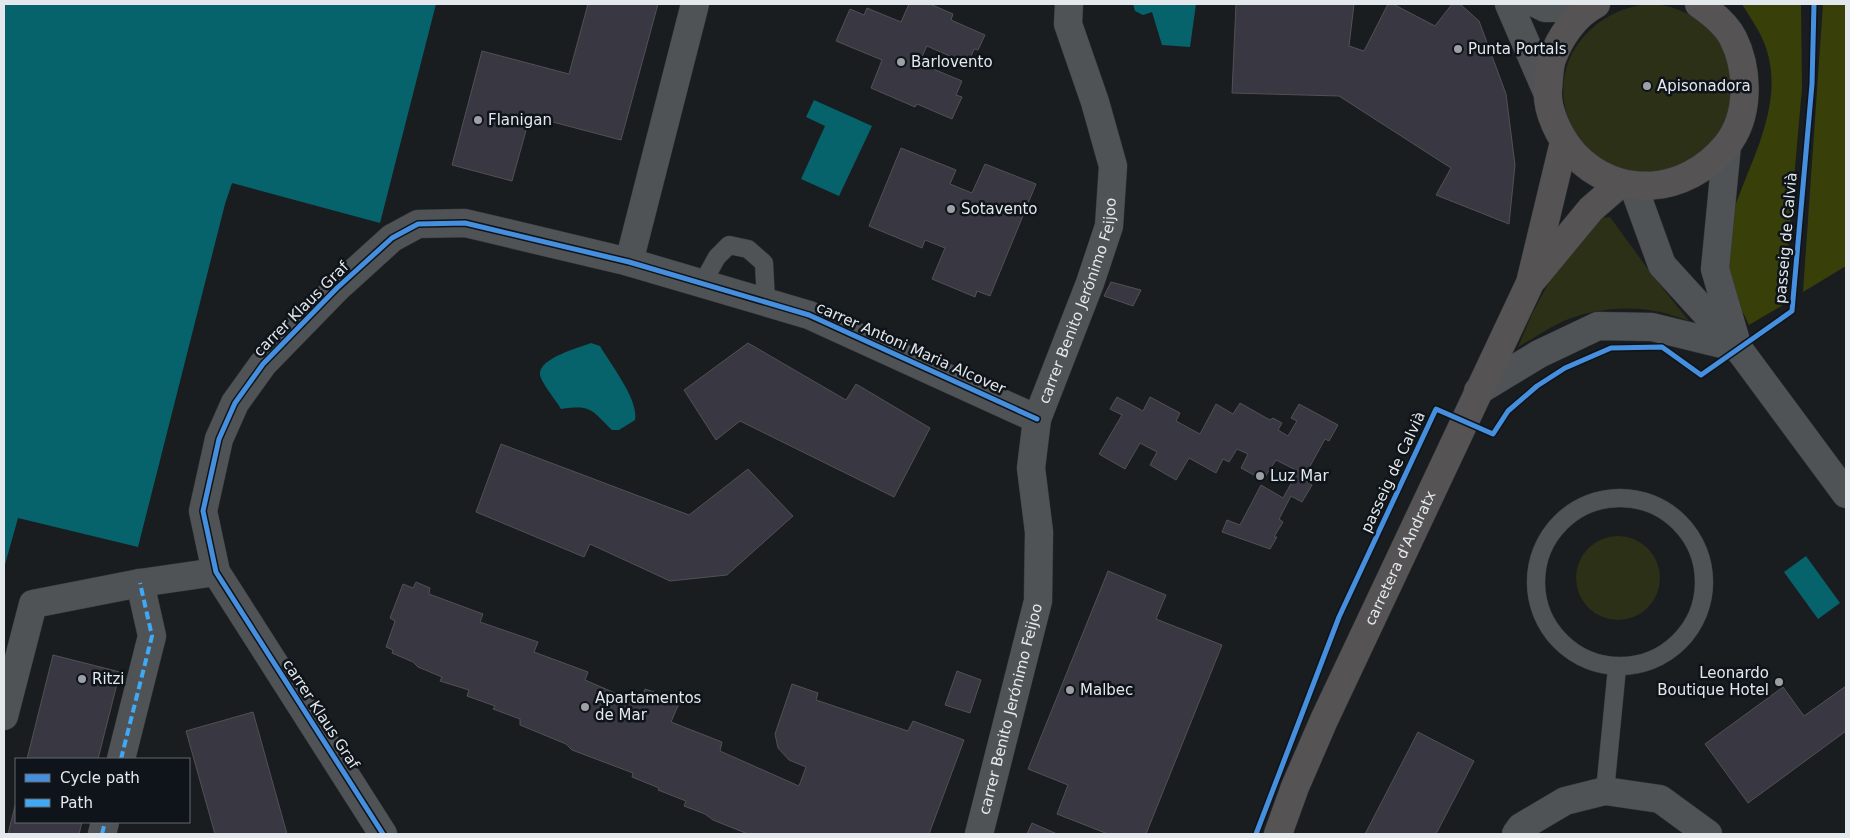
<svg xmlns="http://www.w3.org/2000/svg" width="1850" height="838" viewBox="0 0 1850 838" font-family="'DejaVu Sans',sans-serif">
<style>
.green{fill:#2c3016}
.forest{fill:#383f09}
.water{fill:#06636c}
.building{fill:#393842;stroke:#505155}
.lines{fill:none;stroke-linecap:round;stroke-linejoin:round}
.service-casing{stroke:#35383a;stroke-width:19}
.pedestrian-casing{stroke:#35383a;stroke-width:29}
.minor-casing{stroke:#35383a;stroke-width:29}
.tertiary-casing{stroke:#35383a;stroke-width:29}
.primary-casing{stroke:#35383a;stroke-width:29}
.service{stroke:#505356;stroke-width:18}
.pedestrian{stroke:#505356;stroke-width:28}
.minor{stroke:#505356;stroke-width:28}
.tertiary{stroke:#505356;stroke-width:28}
.primary{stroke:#565354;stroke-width:28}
.quiet{stroke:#3fa9f5;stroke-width:4;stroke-dasharray:8 4;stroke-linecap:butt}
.cycleway-casing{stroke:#0e1419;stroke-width:8}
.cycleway{stroke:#468fdf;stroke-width:5}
.poi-dot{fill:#9ca1a5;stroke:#0e1419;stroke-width:2}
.labels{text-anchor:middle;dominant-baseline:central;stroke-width:5;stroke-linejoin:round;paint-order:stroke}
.poi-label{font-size:15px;fill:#e3e8ec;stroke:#0e1419;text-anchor:start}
.street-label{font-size:15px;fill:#e3e8ec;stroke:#0e1419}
</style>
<rect width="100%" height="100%" fill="#191d20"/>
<!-- green -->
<path class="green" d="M1640,5H1661L1671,7L1691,15L1708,27L1722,43L1736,85L1723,137L1670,176C1659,175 1624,174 1616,171C1611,169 1605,163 1601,160C1596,156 1590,153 1585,149C1577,141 1570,126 1567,115C1551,62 1588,15 1640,5Z
M1610,217L1653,276L1689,321C1680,318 1670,314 1660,312C1629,305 1590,309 1562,322C1547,329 1532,339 1518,347L1532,314L1557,267L1599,218Z
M1576 578a42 42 0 1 1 84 0a42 42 0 1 1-84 0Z"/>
<!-- forest -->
<path class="forest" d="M1742,4H1801L1802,88L1783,305L1749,325C1742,309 1729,290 1728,272C1727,261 1729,226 1732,215C1749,163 1784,107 1767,51C1762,34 1751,19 1742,4Z
M1823,4H1846V266L1803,292Z"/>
<!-- water -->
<path class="water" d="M4,4H436L380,223L232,183L225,204L138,547L18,518L4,568Z
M1133,4H1196L1190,47L1162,45L1152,12L1143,15L1135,11Z
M814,100L872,126L839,196L801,179L825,126L806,117Z
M591,343L600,346C611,365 639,400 635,420L619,430H612C590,409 592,405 561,409C556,400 542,384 540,375C538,358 579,348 591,343Z
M1806,556L1840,603L1818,619L1784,572Z"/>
<!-- building -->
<path class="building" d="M588,4H658L621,140L530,116L512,181L452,165L482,51L569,74Z
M909,4H930L953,14L951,20L985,35L978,50L974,49L968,64L927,46L919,63L962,81L956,95L962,97L952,119L917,104L915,107L871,88L882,60L836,41L850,9L864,15L867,8L901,22Z
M1236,4H1354L1349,46L1364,51L1388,4H1393L1435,26L1452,4H1460L1479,21L1506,94L1515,165L1509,224L1436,195L1451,168L1339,96L1232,93Z
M901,148L956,170L950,184L972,193L985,164L1036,184L990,296L977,291L975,297L932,279L945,248L925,240L922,248L869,226Z
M1111,282L1141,290L1133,306L1104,296Z
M748,343L846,400L856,384L930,428L894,497L740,421L716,440L684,390Z
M1117,397L1143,411L1150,397L1180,413L1176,421L1200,434L1216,404L1233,414L1240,403L1270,420L1273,418L1282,423L1278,430L1288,436L1297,421L1291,418L1299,404L1338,425L1329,441L1325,439L1303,479L1312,485L1302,502L1291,496L1279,519L1283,522L1274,537H1277L1270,549L1222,532L1227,520L1240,525L1261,485L1283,498L1298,471L1276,460L1263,480L1241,468L1248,454L1237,449L1229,462L1223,459L1216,473L1189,458L1176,480L1150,465L1157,452L1140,443L1125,469L1099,454L1122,415L1110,409Z
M501,444L689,515L748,469L793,516L727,575L670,581L590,544L584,557L476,512Z
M1108,571L1166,595L1156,619L1222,645L1146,834H1108L1057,814L1068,785L1028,769Z
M416,582L430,588L429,594L483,614L480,622L538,642L534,652L588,672L585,680L640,704L645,689L680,701L671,722L722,742L720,751L799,786L806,767L789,760L778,748L775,734L792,684L818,693L816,700L908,731L913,721L964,740L929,834H748L713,820L705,814L684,806L686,801L658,790L659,788L632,777L633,773L572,750L566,744L520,725V719L493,709L495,706L467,696L469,690L440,681L442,677L418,667L413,662L392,653L393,650L386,647L395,621L390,618L403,584L413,588Z
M53,655L120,672L98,759H27Z
M957,671L981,680L970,713L945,705Z
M1846,686V731L1748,803L1705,744L1783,687L1804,716Z
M253,712L287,834H215L186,731Z
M1418,732L1474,761L1436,834H1365Z
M16,802V822H82L79,834H8Z
M1032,823L1057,834H1027Z"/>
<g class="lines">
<defs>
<path id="service" d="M702,284L717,257L729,245L748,249L764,263L766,302
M1536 582a84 84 0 1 1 168 0a84 84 0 1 1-168 0Z
M1605,791L1617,668"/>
<path id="pedestrian" d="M121,759L152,636L140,583
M102,834L105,822"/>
<g id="minor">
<path d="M1509,4L1547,92"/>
<path d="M1537,4L1545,8H1587"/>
<path d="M629,262L695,4"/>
<path d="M1738,348L1846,494"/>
<path d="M4,716L33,604L140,583L216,572"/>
<path d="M383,834L216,572L203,511L219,439L235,403L263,364L337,288L392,238L418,224L465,223L629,262L809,315L1037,419"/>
<path id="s1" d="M979,834L1038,601L1039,532L1031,468L1037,419L1090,283L1109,226L1113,166L1095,102L1068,24L1069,4"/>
<path d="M1516,834L1521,827L1565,801L1605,791L1660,799L1708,834"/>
</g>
<path id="tertiary" d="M1727,145L1715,269L1738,348
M1633,185L1662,265L1733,343
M1478,391L1539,354L1598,326L1652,327L1738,348"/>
<g id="primary">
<path d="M1596,4C1575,15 1560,37 1552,59C1549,68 1549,79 1548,89C1546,111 1560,138 1574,154C1618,201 1686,194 1726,146C1750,117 1749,70 1733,38C1726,24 1712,13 1699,4"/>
<path d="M1534,278L1591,209L1621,183"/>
<path id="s2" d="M1278,834L1295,787L1324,720L1530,283L1564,142"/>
</g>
</defs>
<!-- service casing -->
<use href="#service" class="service-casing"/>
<!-- pedestrian casing -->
<use href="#pedestrian" class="pedestrian-casing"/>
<!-- minor casing -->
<use href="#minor" class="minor-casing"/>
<!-- tertiary casing -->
<use href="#tertiary" class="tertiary-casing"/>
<!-- primary casing -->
<use href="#primary" class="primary-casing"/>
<!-- service -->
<use href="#service" class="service"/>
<!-- pedestrian -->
<use href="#pedestrian" class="pedestrian"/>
<!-- minor -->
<use href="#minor" class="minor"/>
<!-- tertiary -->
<use href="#tertiary" class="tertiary"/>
<!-- primary -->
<use href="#primary" class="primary"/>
<!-- quiet -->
<path class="quiet" d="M121,759L152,636L140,583
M102,834L105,822"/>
<defs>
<path id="cycleway" d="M383,834L216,572L203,511L219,439L235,403L263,364L337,288L392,238L418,224L465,223L629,262L809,315L1037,419
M1256,834L1339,617L1436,409L1493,434L1508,411L1537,386L1565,368L1611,348L1662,347L1701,375L1792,311L1812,84L1814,4"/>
</defs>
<!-- cycleway casing -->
<use href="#cycleway" class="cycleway-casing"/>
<!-- cycleway -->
<use href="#cycleway" class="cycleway"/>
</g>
<!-- markers -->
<g class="poi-dot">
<circle cx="1458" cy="49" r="5"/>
<circle cx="901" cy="62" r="5"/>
<circle cx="1647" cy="86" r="5"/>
<circle cx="478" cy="120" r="5"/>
<circle cx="951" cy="209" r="5"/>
<circle cx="1260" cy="476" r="5"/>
<circle cx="82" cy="679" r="5"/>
<circle cx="1779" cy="682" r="5"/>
<circle cx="1070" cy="690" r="5"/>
<circle cx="585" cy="707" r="5"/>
</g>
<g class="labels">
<!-- poi labels -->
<g class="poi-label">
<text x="1468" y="49">Punta Portals</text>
<text x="911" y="62">Barlovento</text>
<text x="1657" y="86">Apisonadora</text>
<text x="488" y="120">Flanigan</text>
<text x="961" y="209">Sotavento</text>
<text x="1270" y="476">Luz Mar</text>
<text x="1769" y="673" text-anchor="end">Leonardo<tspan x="1769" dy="17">Boutique Hotel</tspan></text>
<text x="92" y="679">Ritzi</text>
<text x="1080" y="690">Malbec</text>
<text x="595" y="698">Apartamentos<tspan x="595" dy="17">de Mar</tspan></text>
</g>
<!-- street labels -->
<g class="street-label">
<text transform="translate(1786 238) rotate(-85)">passeig de Calvià</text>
<text stroke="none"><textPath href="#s1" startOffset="549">carrer Benito Jerónimo Feijoo</textPath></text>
<text transform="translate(301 309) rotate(-45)">carrer Klaus Graf</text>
<text transform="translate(911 348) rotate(24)">carrer Antoni Maria Alcover</text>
<text transform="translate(1393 472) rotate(-65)">passeig de Calvià</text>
<text stroke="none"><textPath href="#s2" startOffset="302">carretera d'Andratx</textPath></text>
<text stroke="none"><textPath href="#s1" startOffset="129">carrer Benito Jerónimo Feijoo</textPath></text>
<text transform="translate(321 714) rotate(57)">carrer Klaus Graf</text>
</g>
</g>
<!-- border -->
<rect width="1850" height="838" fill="none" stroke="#e3e8ec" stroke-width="10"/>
<!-- legend -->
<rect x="15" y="758" width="175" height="65" fill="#0e1419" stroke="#63696d"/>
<rect x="25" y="774" width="25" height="8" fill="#468fdf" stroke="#63696d"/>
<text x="60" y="783" font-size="15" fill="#e3e8ec">Cycle path</text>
<rect x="25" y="799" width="25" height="8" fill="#3fa9f5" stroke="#63696d"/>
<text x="60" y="808" font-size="15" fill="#e3e8ec">Path</text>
</svg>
